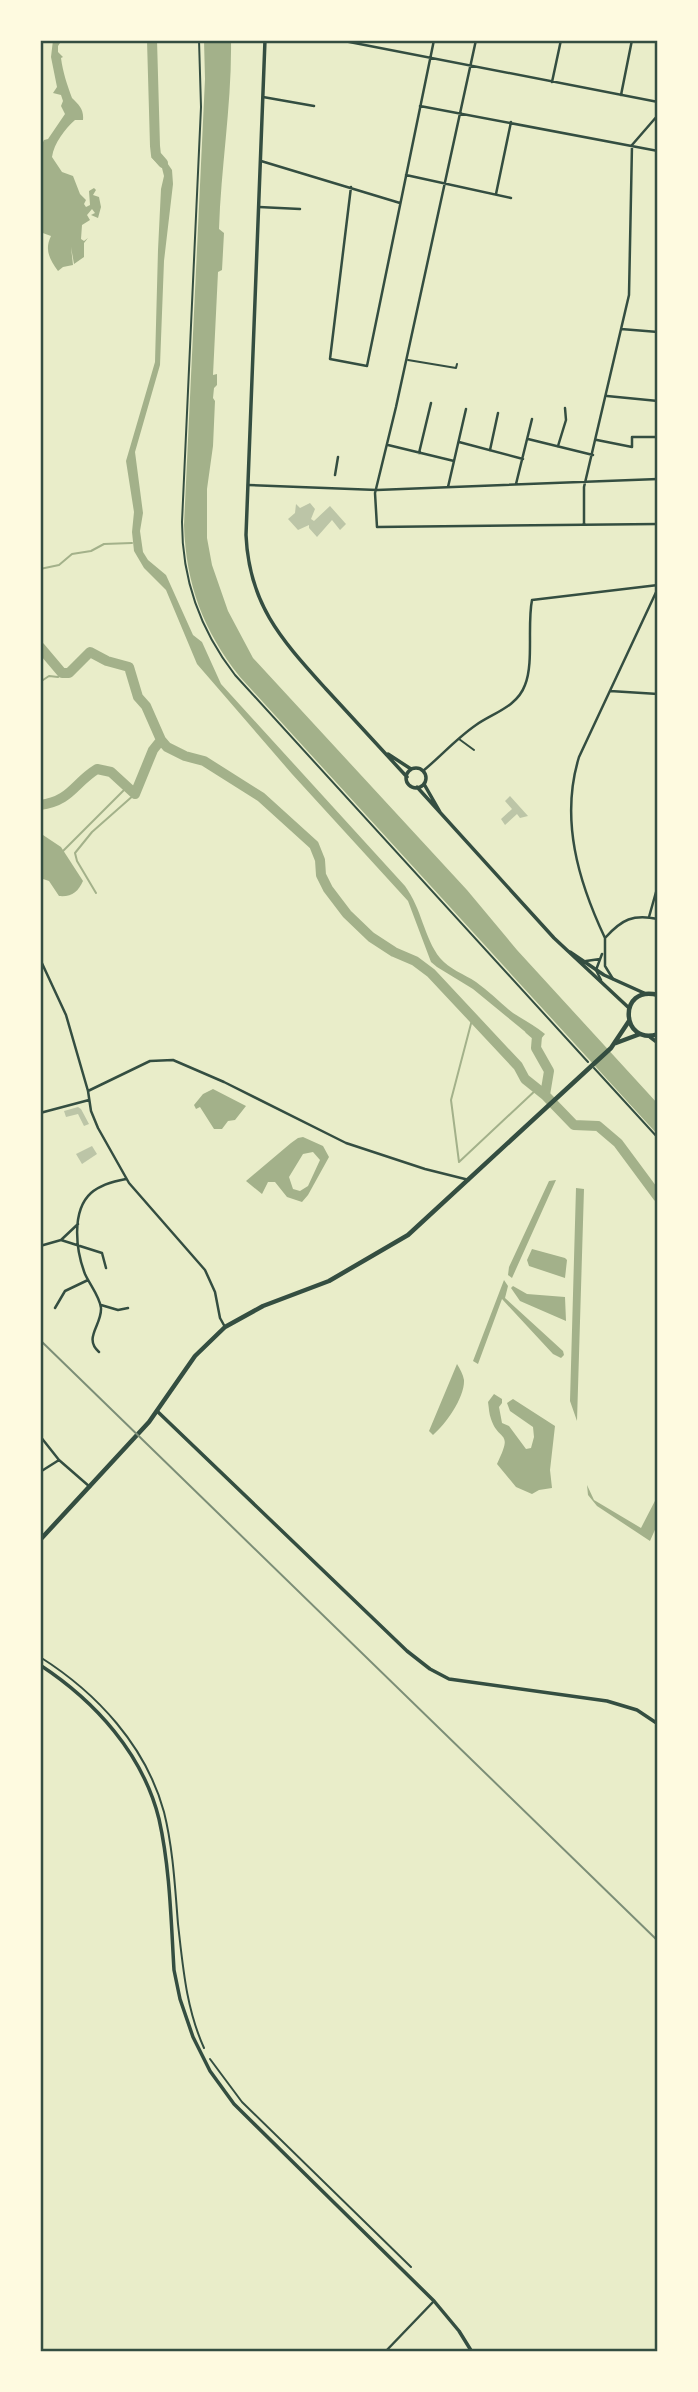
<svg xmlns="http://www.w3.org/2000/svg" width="698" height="2392" viewBox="0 0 698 2392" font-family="'Work Sans',sans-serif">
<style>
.water{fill:#a3b18a;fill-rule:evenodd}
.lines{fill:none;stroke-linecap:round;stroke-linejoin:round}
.stream{stroke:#a3b18a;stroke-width:2}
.river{stroke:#a3b18a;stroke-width:10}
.building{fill:#bcc5a7}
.path{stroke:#344e41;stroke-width:2}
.service{stroke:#344e41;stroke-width:2}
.pedestrian{stroke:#344e41;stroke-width:2.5}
.minor{stroke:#344e41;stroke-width:2.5}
.tertiary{stroke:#344e41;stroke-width:3.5}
.secondary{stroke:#344e41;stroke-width:4.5}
.rail{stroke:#7c8e77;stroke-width:2}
.neatline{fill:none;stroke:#344e41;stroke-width:2.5}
</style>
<rect width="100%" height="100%" fill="#e9edc9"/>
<!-- water -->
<path class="water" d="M53,40H62L58,46V52L63,57L61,58C63,73 67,84 72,98C79,105 84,109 83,120H75C65,129 54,143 52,157L62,172L73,176L80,194L86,200L84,204L86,207L90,205L89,191L94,188L96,190L93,195L99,197L101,207L98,218L91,215L95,213L92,209L87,215L90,220L82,225L81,239L84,241L88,238L84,243V257L74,264L71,247L73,265L63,267L58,271C50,260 44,250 51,236L40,232V148L44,140L48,139L65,114L61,106L63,101L61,95L53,93L57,87L51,57Z
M204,40H231C232,103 221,166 219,229L224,233L222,270L218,272L213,375L217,374V385L214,388L213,398L215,401L213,446L207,489V538L212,565L228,611L253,658L467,890L517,950L658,1104V1135L240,677C203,630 186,585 184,525L205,79Z
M159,151L172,170L173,184L164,261L160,365L135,452L143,513L140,531L143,552L148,560L166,575L193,635L202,642L221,684L405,886C422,909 424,938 440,958C449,969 464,974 476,982C489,991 500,1003 513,1013C524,1020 535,1026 545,1034L540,1040L534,1039L473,989L437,967L431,962L408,901L292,774L197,664L166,590L144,568L134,551L132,532L134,512L126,461L155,362L158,250L161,189L164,176L162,168L151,157Z
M40,833L61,847L83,881C78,892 72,897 59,896L49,881L40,878Z
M213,1089L246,1106L235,1120L228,1121L222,1129H214L200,1107L196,1109L194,1105L203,1094Z
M303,1137L323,1146L329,1157L308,1195L302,1202L287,1197L275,1182H268L262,1194L246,1181L291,1143L298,1138ZM313,1152L320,1160L308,1186L300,1191L293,1189L289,1177L303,1154Z
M556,1180L512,1278L508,1275L509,1267L549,1181Z
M576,1188L584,1189L577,1421L570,1401Z
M532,1249L565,1258L567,1260L565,1278L529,1266L527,1260Z
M504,1280L508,1286L505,1298L563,1351L564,1355L561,1358L553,1354L502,1299L478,1364L473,1361Z
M513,1286L527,1294L565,1297L566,1321L520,1301L511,1288Z
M457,1364C460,1369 463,1374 464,1380C465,1397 446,1424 433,1435L429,1431Z
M494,1394L502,1399V1403L499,1407L502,1423L509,1426L526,1449L531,1448L534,1437L533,1427L510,1411L507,1403L513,1399L555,1426L550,1470L552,1488L539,1490L532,1494L516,1487L497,1464C514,1429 499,1443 491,1419C489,1414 489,1408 488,1402Z
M587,1485L594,1500L641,1528L658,1495V1523L650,1541L597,1506L588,1495Z"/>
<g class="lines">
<!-- stream -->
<path class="stream" d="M40,569L59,565L72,554L91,551L104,544L132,543
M40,682L49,676L58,677L62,673
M63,851L127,787
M96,893L77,861L75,853L92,832L135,794
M473,1016L451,1100L459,1162L538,1088"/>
<!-- river -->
<path class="river" d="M152,40L155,146L156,155L163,163
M40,647L62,673H69L90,652L107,661L129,667L138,697L146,706L161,740L167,747L185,756L204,761L261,797L314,845L320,860L321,875L328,889L347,914L371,937L394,952L415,961L431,973L518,1066L525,1079L545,1095
M40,805C71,801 74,783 97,769L111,772L135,794L153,750L161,740
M530,1030L537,1036L536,1048L549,1071L545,1095L574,1125L598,1126L618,1143L658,1197"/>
</g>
<!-- building -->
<path class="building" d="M310,503L315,509L311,519L314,521L330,506L346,524L340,530L332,520L317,537L309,528V525L298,530L288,519L295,513L296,504L300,508Z
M510,796L528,816L520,818L517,814L505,825L501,819L512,809L505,801Z
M78,1107L81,1109L89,1124L84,1126L78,1114L66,1117L64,1111Z
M92,1146L97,1154L82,1164L76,1154Z"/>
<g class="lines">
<!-- path -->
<path class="path" d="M199,40L201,107L182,522C182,580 200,630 235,675L588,1062
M594,1068L658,1138
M40,1657C97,1693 146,1746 164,1812C173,1848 175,1887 178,1924C183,1967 186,2008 204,2048
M210,2059L242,2102L411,2267"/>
<!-- service -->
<path class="service" d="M408,360L456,368L457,364
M459,739L474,750"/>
<!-- pedestrian -->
<path class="pedestrian" d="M558,446L566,420L565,408
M490,450L498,413"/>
<!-- minor -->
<path class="minor" d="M339,40L658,102
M476,40L396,407L375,493L377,527L658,524
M552,82L561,40
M621,95L632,40
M263,97L314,106
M420,106L658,151
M261,161L400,203
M406,175L511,198
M351,187L330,359L367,366L434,40
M496,194L511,122
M259,207L300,209
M621,329L658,332
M607,396L658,401
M528,439L593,455
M597,440L632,447V437H658
M459,442L523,459
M388,445L454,461
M419,453L431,403
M335,475L338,457
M516,484L532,419
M248,485L377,490L658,479
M448,487L466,409
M584,524V487L629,295L632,145L658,115
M610,691L658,694
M423,771C441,756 457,738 476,725C493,713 517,707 525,685C534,663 527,625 532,600L658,585
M657,820H658
M649,917L658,885
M605,938C578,881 560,819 579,757L658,588
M40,959L66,1015L88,1091L91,1111L98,1128L129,1183L205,1270L215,1292L220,1318L225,1327
M586,961L600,959
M613,979L605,966V938C622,919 633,914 658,919
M601,980L596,970L602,954
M88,1091L150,1061L173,1060L224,1082L346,1143L425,1169L469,1180
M40,1113L89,1100
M61,1240L102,1253L106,1268
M40,1246L61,1240L78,1224
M101,1305L118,1310L128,1308
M55,1308L65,1291L88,1280
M99,1352C83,1338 102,1325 101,1308C100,1297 90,1285 85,1274C76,1251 71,1211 91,1193C100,1185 115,1181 126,1179
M40,1436L59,1460L90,1487
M40,1472L59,1460
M385,2352L434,2301"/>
<!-- tertiary -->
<path class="tertiary" d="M265,40L246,535C249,605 282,640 326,689C353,718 380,748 407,777
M388,754L411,769
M406 778a10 10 0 1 1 20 0a10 10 0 1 1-20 0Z
M424,784L440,812
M417,787L554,938L629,1008
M570,952L604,975L644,993
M650,1037L658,1043
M157,1411L407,1651L430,1669L449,1679L607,1701L637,1710L658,1724
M40,1665C95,1701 143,1754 159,1819C170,1868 171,1920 174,1970L180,1999L193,2037L210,2071L234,2104L434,2301L459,2331L472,2352"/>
<!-- secondary -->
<path class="secondary" d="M658,995C617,984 621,1047 658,1034
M616,1043L640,1034
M40,1540L149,1422L195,1356L225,1327L263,1306L329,1281L408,1235L611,1048L629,1021"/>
<!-- rail -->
<path class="rail" d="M40,1340L658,1941"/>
</g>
<!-- border -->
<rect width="698" height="2392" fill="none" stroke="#fefae0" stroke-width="84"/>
<rect x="42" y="42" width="614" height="2308" class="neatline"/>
</svg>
